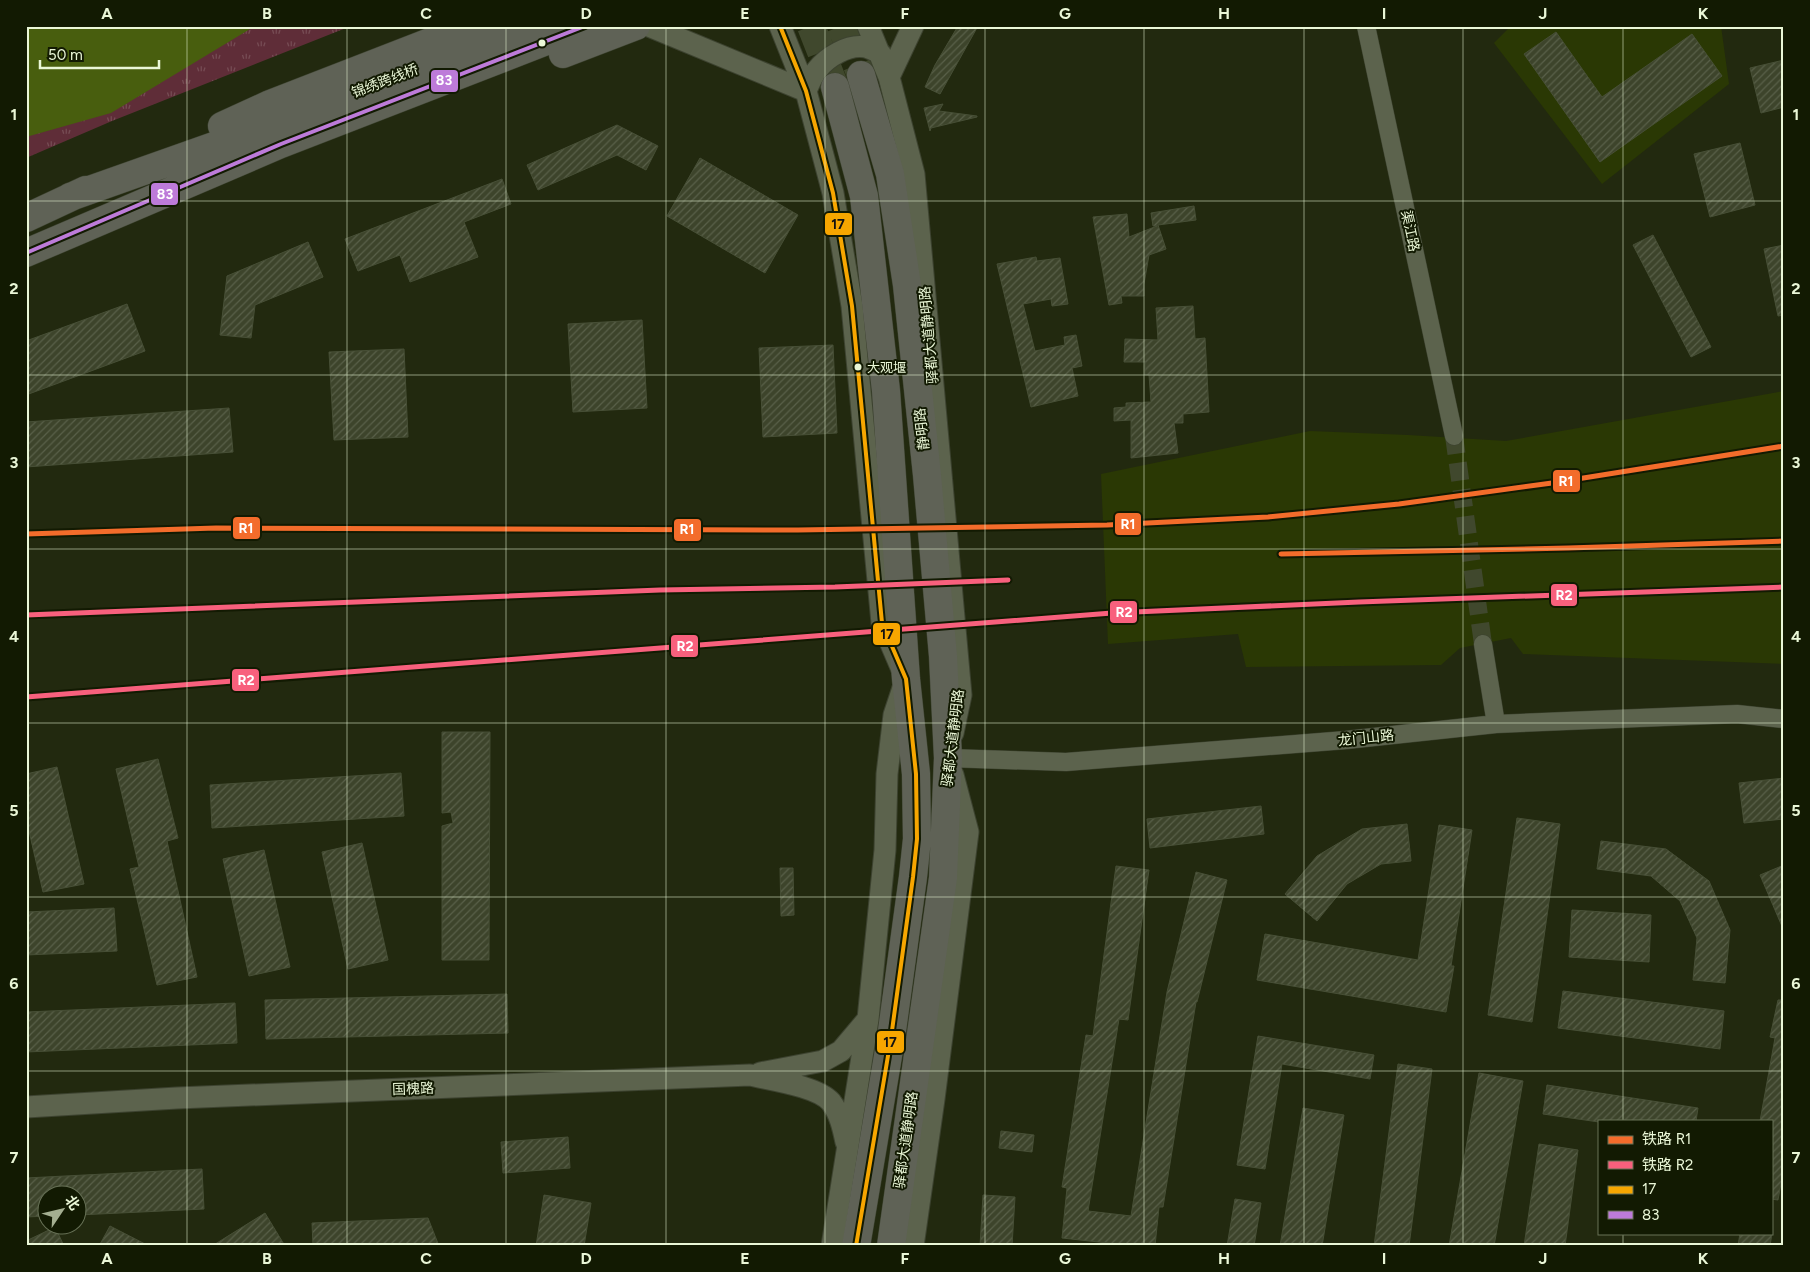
<svg xmlns="http://www.w3.org/2000/svg" width="1810" height="1272" viewBox="0 0 1810 1272" font-family="Figtree,'Noto Sans SC',sans-serif">
<style>
.built{fill:#2a3804}
.park{fill:url(#park-tufts)}
.water{fill:#485e0e}
.building{fill:url(#building-hatch);stroke:#474f36}
.lines{fill:none;stroke-linecap:round;stroke-linejoin:round}
.minor-tunnel{stroke:#40482d;stroke-width:18;stroke-dasharray:18 9;stroke-linecap:butt}
.primary-tunnel{stroke:#40482d;stroke-width:28;stroke-dasharray:28 14;stroke-linecap:butt}
.minor-casing{stroke:#3d4330;stroke-width:19}
.tertiary-casing{stroke:#3d4330;stroke-width:23}
.primary-casing{stroke:#3d4330;stroke-width:29}
.minor{stroke:#5c634d;stroke-width:18}
.tertiary{stroke:#5c634d;stroke-width:21}
.primary{stroke:#5f6256;stroke-width:28}
.bus-1-casing{stroke:#121a02;stroke-width:8}
.bus-2-casing{stroke:#121a02;stroke-width:8}
.bus-1{stroke:#f7a600;stroke-width:4}
.bus-2{stroke:#bd7bd9;stroke-width:4}
.rail-1-casing{stroke:#121a02;stroke-width:9}
.rail-2-casing{stroke:#121a02;stroke-width:9}
.rail-1{stroke:#f36c2b;stroke-width:5}
.rail-2{stroke:#f8607d;stroke-width:5}
.grid{fill:none;stroke:#eaf7d7;stroke-width:1;stroke-opacity:0.55}
.bus-dot{fill:#eaf7d7;stroke:#121a02;stroke-width:2}
.labels{text-anchor:middle;dominant-baseline:central;stroke-width:4;stroke-linejoin:round;paint-order:stroke}
.bus-label{font-size:13px;fill:#eaf7d7;stroke:#121a02;text-anchor:start}
.street-label{font-size:14px;fill:#eaf7d7;stroke:#121a02}
.line-badge{stroke:#121a02;stroke-width:2}
.badge-label{font-size:14px;text-anchor:middle;font-weight:bold;fill:#fff}
.pale-badge-label{font-size:14px;text-anchor:middle;font-weight:bold;fill:#111}
.neatline{fill:none;stroke:#eaf7d7;stroke-width:2}
.grid-label{font-size:16px;text-anchor:middle;font-weight:bold;fill:#eaf7d7}
</style>
<defs>
<pattern id="park-tufts" width="24" height="20" patternUnits="userSpaceOnUse" patternTransform="scale(1.25)"><rect width="24" height="20" fill="#5f2d38"/><path d="M3 7l-1-3M5 7V3M7 7l1-3M15 17l-1-3M17 17v-4M19 17l1-3" fill="none" stroke="#764c54"/></pattern>
<pattern id="building-hatch" width="6" height="6" patternUnits="userSpaceOnUse" patternTransform="scale(1.25)"><rect width="6" height="6" fill="#3d442b"/><path d="M-1 1l2-2M0 6l6-6M5 7l2-2" fill="none" stroke="#596049"/></pattern>
</defs>
<rect width="100%" height="100%" fill="#22290f"/>
<!-- built -->
<path class="built" d="M1511,26H1721L1729,84L1602,184L1494,43Z
M1784,391V664L1523,654L1511,638L1460,648L1441,665L1246,667L1238,634L1108,644L1101,474L1310,431L1408,435L1506,441Z"/>
<!-- park -->
<path class="park" d="M26,26H351L112,121L26,158Z"/>
<!-- water -->
<path class="water" d="M26,26H255L111,113L26,137Z"/>
<!-- building -->
<path class="building" d="M958,26H978L940,94L925,87L935,65Z
M1556,32L1602,97L1692,34L1722,76L1600,162L1524,54Z
M1784,60V107L1761,113L1750,68Z
M943,104L939,111L977,116V117L931,128L930,131L924,108Z
M617,125L658,146L646,170L617,155L538,190L527,165Z
M1740,143L1755,205L1710,217L1694,154Z
M700,158L798,215L765,273L667,216Z
M502,179L511,204L464,222L478,257L410,282L400,255L358,271L345,239Z
M1194,206L1196,220L1158,225L1166,249L1149,255L1144,284V296H1121L1122,303L1109,305L1093,217L1127,214L1129,237L1157,226H1153L1151,213Z
M1653,235L1711,347L1691,357L1633,245Z
M308,242L323,277L255,305L251,338L220,335L227,276Z
M1784,245V315L1778,316L1764,249Z
M1036,257L1037,261L1060,258L1068,304L1052,306L1051,299L1023,304L1035,351L1065,345L1064,337L1076,335L1082,366L1072,368L1078,396L1031,407L997,264Z
M127,304L145,351L26,395V341Z
M1193,306L1195,339L1205,338L1209,412L1183,414V423H1174L1178,453L1131,458V420L1114,421V408L1126,407V403L1151,402L1149,375H1145V362H1124L1125,339L1158,340L1156,308Z
M642,320L647,408L573,412L568,324Z
M833,345L837,433L763,437L759,348Z
M404,349L408,437L334,440L329,352Z
M229,408L233,452L26,467V422Z
M442,732H490L489,960H442V826L453,823L451,812L442,813Z
M158,759L178,838L167,841L197,977L157,985L130,869L139,867L116,769Z
M57,767L84,884L43,892L26,818V774Z
M401,773L404,816L212,828L210,785Z
M1784,778V819L1744,823L1739,783Z
M1261,806L1264,834L1150,848L1147,819Z
M1517,818L1560,824L1532,1022L1488,1015Z
M1407,824L1411,861L1381,864L1347,884L1317,921L1285,894L1317,856L1362,829Z
M1439,825L1472,830L1451,966H1454L1446,1012L1257,980L1265,934L1418,960Z
M1601,841L1666,849L1709,881L1730,930L1725,983L1693,980L1697,938L1680,901L1651,876L1597,869Z
M362,843L388,960L348,969L322,852Z
M264,850L290,967L249,976L223,859Z
M1784,865V931L1760,875Z
M1116,866L1149,870L1128,1020L1119,1019L1088,1211L1131,1216L1167,992L1196,872L1227,880L1197,1002H1196L1163,1207H1159L1155,1246H1135L1062,1238L1067,1188L1062,1187L1086,1035L1093,1036Z
M780,868H793L794,915L781,916Z
M114,908L117,951L26,955V912Z
M1572,910L1651,915L1649,962L1569,957Z
M1563,991L1724,1011L1720,1049L1558,1028Z
M507,994L508,1033L266,1039L265,1000Z
M1778,1000H1784V1167L1778,1200L1771,1199V1121H1760L1775,1038L1770,1037Z
M235,1003L237,1043L26,1052V1012Z
M1258,1036L1374,1055L1370,1079L1282,1064L1265,1169L1237,1165Z
M1398,1064L1432,1069L1409,1246H1374Z
M1479,1073L1523,1081L1494,1246H1449Z
M1547,1085L1698,1108L1696,1121H1599V1122L1543,1114Z
M1303,1108L1344,1115L1322,1246H1280Z
M1001,1131L1034,1135L1032,1152L999,1148Z
M568,1137L570,1168L503,1173L501,1142Z
M1539,1144L1578,1150L1565,1246H1524Z
M202,1169L204,1209L78,1215V1194H48V1216L26,1217V1178Z
M544,1195L591,1203L584,1246H536Z
M983,1195L1015,1197L1012,1246H980Z
M1235,1199L1261,1203L1254,1246H1227Z
M265,1213L285,1246H212Z
M428,1218L439,1246H313L312,1223Z
M110,1226L149,1246H99Z
M51,1229H56L64,1246H26V1241Z
M1740,1233H1772L1770,1246H1738Z"/>
<g class="lines">
<!-- minor-tunnel -->
<path class="minor-tunnel" d="M1454,436L1483,644"/>
<!-- primary-tunnel -->
<path class="primary-tunnel" d="M811,26L835,87
M841,26L861,75"/>
<defs>
<path id="minor" d="M1366,26L1454,436
M1483,644L1496,724
M948,758L1066,762L1346,740L1496,724L1737,714L1784,719"/>
<path id="tertiary" d="M649,26L806,91C809,84 812,76 817,70C827,57 848,44 865,47C870,48 875,51 880,53
M780,26L806,91L833,193L852,306L882,623L906,679L894,715L887,774L885,850L868,1019L832,1246
M868,26L889,77L914,174L961,695L953,733
M889,77L913,26
M760,1073L823,1061L841,1051L868,1019
M26,1107L177,1098L750,1075C771,1080 817,1086 831,1102C840,1114 843,1128 846,1142
M913,1246L934,1099L968,832L953,775"/>
<path id="primary" d="M563,54L636,26
M861,75L890,174L907,285L927,475L943,656L948,758L943,878L891,1246
M835,87L864,196L886,391L906,679L916,774L917,839L913,877L891,1038L856,1246
M222,126L270,104L471,26
M70,197L273,125L525,26
M26,218L86,190
M26,253L281,144L585,26"/>
</defs>
<!-- minor casing -->
<use href="#minor" class="minor-casing"/>
<!-- tertiary casing -->
<use href="#tertiary" class="tertiary-casing"/>
<!-- primary casing -->
<use href="#primary" class="primary-casing"/>
<!-- minor -->
<use href="#minor" class="minor"/>
<!-- tertiary -->
<use href="#tertiary" class="tertiary"/>
<!-- primary -->
<use href="#primary" class="primary"/>
<defs>
<path id="bus-1" d="M780,26L806,91L833,193L852,306L882,623L906,679L916,774L917,839L913,877L891,1038L856,1246"/>
<path id="bus-2" d="M26,253L281,144L585,26"/>
</defs>
<!-- bus-1 casing -->
<use href="#bus-1" class="bus-1-casing"/>
<!-- bus-2 casing -->
<use href="#bus-2" class="bus-2-casing"/>
<!-- bus-1 -->
<use href="#bus-1" class="bus-1"/>
<!-- bus-2 -->
<use href="#bus-2" class="bus-2"/>
<defs>
<path id="rail-1" d="M26,534L216,528L798,530L1107,525L1268,517L1399,504L1552,483L1784,446
M1281,554L1568,548L1784,541"/>
<path id="rail-2" d="M26,615L660,590L835,587L1008,580
M26,697L1112,613L1359,602L1784,587"/>
</defs>
<!-- rail-1 casing -->
<use href="#rail-1" class="rail-1-casing"/>
<!-- rail-2 casing -->
<use href="#rail-2" class="rail-2-casing"/>
<!-- rail-1 -->
<use href="#rail-1" class="rail-1"/>
<!-- rail-2 -->
<use href="#rail-2" class="rail-2"/>
</g>
<!-- grid -->
<path class="grid" d="M187,26V1246M347,26V1246M506,26V1246M666,26V1246M825,26V1246M985,26V1246M1144,26V1246M1304,26V1246M1463,26V1246M1623,26V1121M26,201H1784M26,375H1784M26,549H1784M26,723H1784M26,897H1784M26,1071H1784M1623,1233V1246"/>
<!-- markers -->
<g class="bus-dot">
<circle cx="542" cy="43" r="4.5"/>
<circle cx="858" cy="367" r="4.5"/>
</g>
<g class="labels">
<!-- bus labels -->
<g class="bus-label">
<text x="867" y="367">大观堰</text>
</g>
<!-- street labels -->
<g class="street-label">
<text transform="translate(385 81) rotate(-21)">锦绣跨线桥</text>
<text transform="translate(1410 231) rotate(78)">渠江路</text>
<text transform="translate(929 335) rotate(-95)">驿都大道静明路</text>
<text transform="translate(922 429) rotate(-96)">静明路</text>
<text transform="translate(953 738) rotate(-83)">驿都大道静明路</text>
<text transform="translate(1366 738) rotate(-6)">龙门山路</text>
<text transform="translate(413 1089) rotate(-2)">国槐路</text>
<text transform="translate(906 1140) rotate(-82)">驿都大道静明路</text>
</g>
</g>
<g class="line-badge">
<rect x="430" y="69" width="29" height="24" rx="5" fill="#bd7bd9"/>
<rect x="150" y="182" width="29" height="24" rx="5" fill="#bd7bd9"/>
<rect x="824" y="212" width="29" height="24" rx="5" fill="#f7a600"/>
<rect x="1552" y="469" width="29" height="24" rx="5" fill="#f36c2b"/>
<rect x="1114" y="512" width="28" height="24" rx="5" fill="#f36c2b"/>
<rect x="232" y="516" width="29" height="24" rx="5" fill="#f36c2b"/>
<rect x="673" y="518" width="29" height="24" rx="5" fill="#f36c2b"/>
<rect x="1550" y="583" width="28" height="24" rx="5" fill="#f8607d"/>
<rect x="1109" y="600" width="29" height="24" rx="5" fill="#f8607d"/>
<rect x="872" y="622" width="29" height="24" rx="5" fill="#f7a600"/>
<rect x="670" y="634" width="29" height="24" rx="5" fill="#f8607d"/>
<rect x="231" y="668" width="29" height="24" rx="5" fill="#f8607d"/>
<rect x="876" y="1030" width="29" height="24" rx="5" fill="#f7a600"/>
</g>
<g class="badge-label">
<text x="444" y="85">83</text>
<text x="165" y="199">83</text>
<text x="1566" y="486">R1</text>
<text x="1128" y="529">R1</text>
<text x="246" y="533">R1</text>
<text x="687" y="534">R1</text>
<text x="1564" y="600">R2</text>
<text x="1124" y="617">R2</text>
<text x="685" y="651">R2</text>
<text x="246" y="685">R2</text>
</g>
<g class="pale-badge-label">
<text x="838" y="229">17</text>
<text x="887" y="639">17</text>
<text x="890" y="1047">17</text>
</g>
<!-- border -->
<rect width="1810" height="1272" fill="none" stroke="#121a02" stroke-width="55"/>
<!-- legend -->
<rect x="1598" y="1120" width="175" height="115" fill="#121a02" stroke="#687257"/>
<rect x="1608" y="1136" width="25" height="8" fill="#f36c2b" stroke="#687257"/>
<text x="1642" y="1144" font-size="15" fill="#eaf7d7">铁路 R1</text>
<rect x="1608" y="1161" width="25" height="8" fill="#f8607d" stroke="#687257"/>
<text x="1642" y="1170" font-size="15" fill="#eaf7d7">铁路 R2</text>
<rect x="1608" y="1186" width="25" height="8" fill="#f7a600" stroke="#687257"/>
<text x="1642" y="1194" font-size="15" fill="#eaf7d7">17</text>
<rect x="1608" y="1211" width="25" height="8" fill="#bd7bd9" stroke="#687257"/>
<text x="1642" y="1220" font-size="15" fill="#eaf7d7">83</text>
<!-- north arrow -->
<g transform="translate(62 1210) rotate(55)"><circle r="24" fill="#121a02" stroke="#687257"/>
<path d="M0-4L9 19L0 12L-9 19Z" fill="#a4af91"/>
<text y="-8" font-size="14" font-weight="bold" text-anchor="middle" fill="#eaf7d7">北</text>
</g>
<!-- scale -->
<path d="M40 60v8h119v-8" fill="none" stroke="#eaf7d7" stroke-width="2.5"/>
<text x="48" y="60" font-size="15" fill="#eaf7d7" stroke="#121a02" stroke-width="4" paint-order="stroke">50 m</text>
<rect x="28" y="28" width="1754" height="1216" class="neatline"/>
<g class="grid-label">
<text x="107" y="19">A</text>
<text x="267" y="19">B</text>
<text x="426" y="19">C</text>
<text x="586" y="19">D</text>
<text x="745" y="19">E</text>
<text x="905" y="19">F</text>
<text x="1065" y="19">G</text>
<text x="1224" y="19">H</text>
<text x="1384" y="19">I</text>
<text x="1543" y="19">J</text>
<text x="1703" y="19">K</text>
<text x="14" y="120">1</text>
<text x="1796" y="120">1</text>
<text x="14" y="294">2</text>
<text x="1796" y="294">2</text>
<text x="14" y="468">3</text>
<text x="1796" y="468">3</text>
<text x="14" y="642">4</text>
<text x="1796" y="642">4</text>
<text x="14" y="816">5</text>
<text x="1796" y="816">5</text>
<text x="14" y="989">6</text>
<text x="1796" y="989">6</text>
<text x="14" y="1163">7</text>
<text x="1796" y="1163">7</text>
<text x="107" y="1264">A</text>
<text x="267" y="1264">B</text>
<text x="426" y="1264">C</text>
<text x="586" y="1264">D</text>
<text x="745" y="1264">E</text>
<text x="905" y="1264">F</text>
<text x="1065" y="1264">G</text>
<text x="1224" y="1264">H</text>
<text x="1384" y="1264">I</text>
<text x="1543" y="1264">J</text>
<text x="1703" y="1264">K</text>
</g>
</svg>
